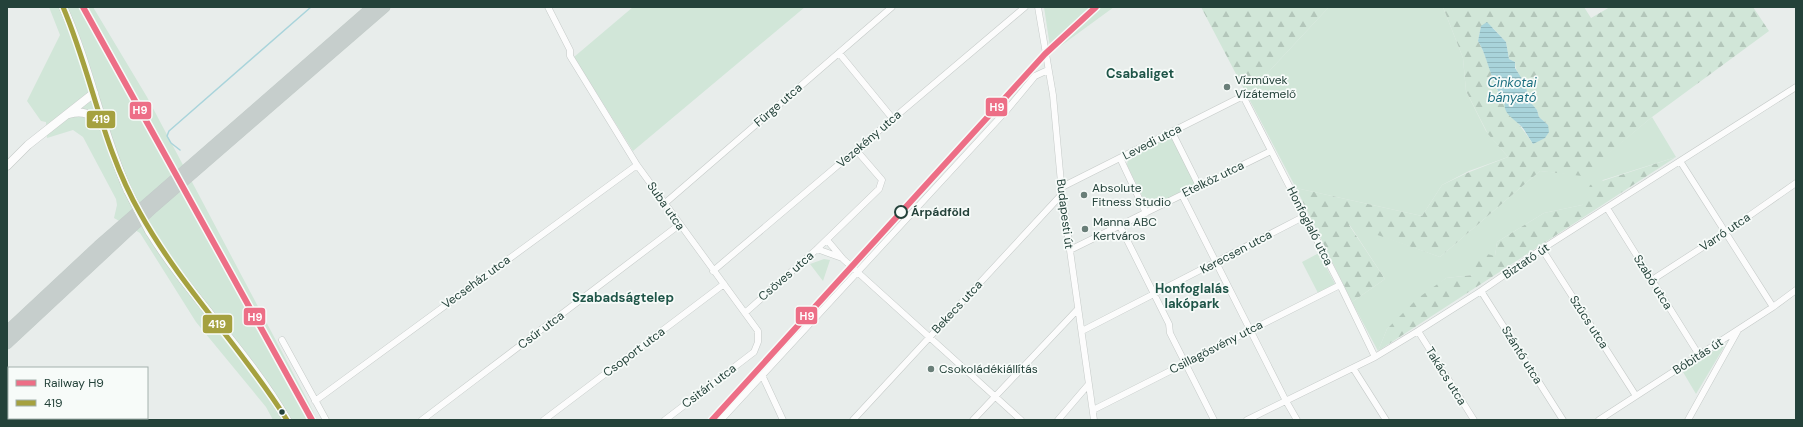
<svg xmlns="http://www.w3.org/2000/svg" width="1803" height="427" viewBox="0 0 1803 427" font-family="'DM Sans',sans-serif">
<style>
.green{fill:#d1e6d8}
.forest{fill:url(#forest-firs);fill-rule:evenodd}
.water{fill:url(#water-rules)}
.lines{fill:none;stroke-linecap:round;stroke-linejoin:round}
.stream{stroke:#a9d4db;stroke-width:1.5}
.minor-casing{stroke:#c5cac8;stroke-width:7}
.tertiary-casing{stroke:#c5cac8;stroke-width:9}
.trunk-casing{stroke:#c3ccc9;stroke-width:11}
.minor{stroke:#fcfcfc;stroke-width:6}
.tertiary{stroke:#fcfcfc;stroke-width:8}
.trunk{stroke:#c6cecc;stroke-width:10}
.tertiary-bridge-casing{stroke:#c5cac8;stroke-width:9;stroke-linecap:butt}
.tertiary-bridge{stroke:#fcfcfc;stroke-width:8}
.bus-1-casing{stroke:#f7fbf9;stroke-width:8}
.bus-1{stroke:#a5a13f;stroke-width:5}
.rail-1-casing{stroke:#f7fbf9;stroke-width:9}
.rail-1{stroke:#ed6e86;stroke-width:6}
.poi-dot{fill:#697e78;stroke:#f7fbf9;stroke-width:1.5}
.stop-dot{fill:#f7fbf9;stroke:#24423a;stroke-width:2}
.bus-dot{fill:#24423a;stroke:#f7fbf9;stroke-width:1.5}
.labels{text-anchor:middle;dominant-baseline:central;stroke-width:3.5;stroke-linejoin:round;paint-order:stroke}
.poi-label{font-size:12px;fill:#24423a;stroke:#f7fbf9;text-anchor:start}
.street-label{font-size:12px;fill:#24423a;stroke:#f7fbf9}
.stop-label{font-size:12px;font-weight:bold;fill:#24423a;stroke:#f7fbf9;text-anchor:start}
.neighbourhood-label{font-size:13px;font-weight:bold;fill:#1f5548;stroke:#f7fbf9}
.water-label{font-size:13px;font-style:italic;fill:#1c6f80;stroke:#f7fbf9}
.line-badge{stroke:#f7fbf9;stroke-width:1.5}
.badge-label{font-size:11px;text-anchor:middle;font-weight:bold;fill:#fff}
</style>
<defs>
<pattern id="forest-firs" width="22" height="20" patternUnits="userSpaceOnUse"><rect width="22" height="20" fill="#d1e6d8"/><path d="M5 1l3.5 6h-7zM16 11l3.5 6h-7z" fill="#b3c6ba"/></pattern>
<pattern id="water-rules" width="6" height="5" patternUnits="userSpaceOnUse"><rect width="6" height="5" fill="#a9d4db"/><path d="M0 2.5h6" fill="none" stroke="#91b7bd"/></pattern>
</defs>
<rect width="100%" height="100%" fill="#e8edeb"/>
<!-- green -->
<path class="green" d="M49,7H93L147,97L308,401L317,420H273L266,407L196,322L140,233L114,218L117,205L116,199L83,137L73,130L47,138L46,122L41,121L27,101L60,35Z
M633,7H805L633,151L574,57Z
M1044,7H1114L1051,53Z
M1329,7H1443L1463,58L1466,91L1486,131L1508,157L1469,171L1442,185L1422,216L1296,188L1247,95Z
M1652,117L1676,157L1603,180L1582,205L1544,213L1497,242L1495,256L1473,275L1446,278L1387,329L1378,351L1352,302L1385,279L1349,224L1440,257L1540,171L1582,175Z
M1169,137L1172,138L1195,183L1194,186L1149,208L1147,206L1127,165L1128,159H1131Z
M1319,253L1335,284L1318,293L1302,262Z
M824,259L830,260L823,281L810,264Z
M1722,345L1724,347L1696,394L1683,372Z"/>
<!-- forest -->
<path class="forest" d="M1201,7H1329L1247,95Z
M1443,7H1584L1591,18L1610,7H1753L1769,31L1652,117L1582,176L1540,171L1440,257L1349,225L1385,279L1352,302L1296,188L1422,216L1442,185L1467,173L1508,157L1488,134L1466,91L1463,58ZM1481,26L1493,28L1506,42L1509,59L1515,62C1515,76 1528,82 1527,98L1537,110L1539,117L1548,125L1533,144C1522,128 1509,112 1500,95C1491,78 1488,58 1478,41Z
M1676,157L1378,351L1387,329L1418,298L1446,278L1473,275L1479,252L1495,256L1497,242L1544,213L1582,205L1590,185Z"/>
<!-- water -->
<path class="water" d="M1487,22L1506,42L1509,59L1515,62V68L1524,82L1527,91V98L1537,110L1539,117L1548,125L1549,132L1545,138L1533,144C1529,138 1526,132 1522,127C1514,118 1502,114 1505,101C1491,85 1489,59 1478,41L1481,26Z"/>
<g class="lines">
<!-- stream -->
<path class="stream" d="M180,150L171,143L167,136L169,131L311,7"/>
<defs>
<path id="minor" d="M548,7L570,50V56L637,165L758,331V342L754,352L665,420
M1038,7L1053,95L1062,194L1094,420
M839,53L893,119
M1172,132L1199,186
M1120,158L1146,213
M1680,161L1773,307
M1062,187L1243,96L1340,285L1375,357
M1182,195L1286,401L1297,420
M664,204L892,7
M1607,208L1699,355
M1120,226L1169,324L1170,333L1214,420
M827,240L843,259L1021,420
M817,249L842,258
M1542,249L1636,396
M1070,250L1271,151
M713,271L1025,7
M1652,280L1726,232L1796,183
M1481,291L1563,420
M746,312L817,249L879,189L882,180L857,151
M1082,331L1305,216
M1418,331L1474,420
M282,340L326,420
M1353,368L1386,420
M762,375L783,420
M315,401L637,165
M1093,410L1340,285
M422,420L679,225
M544,420L724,284
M721,420L1006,111L1035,76L1048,70
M853,420L1062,194
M973,420L1078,309
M1058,420L1088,385
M1247,420L1375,357L1418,331L1481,291L1542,249L1796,87
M1599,420L1773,307L1796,290
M1688,420L1737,332"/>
<path id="tertiary" d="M63,7C90,66 101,131 128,191
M69,114C83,110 93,114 101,126
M7,166L28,145L94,93
M149,231C190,297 248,352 287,420"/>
<path id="trunk" d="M7,331L98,246L372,7
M7,344L153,208L385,7"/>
</defs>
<!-- minor casing -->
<use href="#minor" class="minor-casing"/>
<!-- tertiary casing -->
<use href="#tertiary" class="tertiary-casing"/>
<!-- trunk casing -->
<use href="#trunk" class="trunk-casing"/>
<!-- minor -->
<use href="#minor" class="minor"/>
<!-- tertiary -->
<use href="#tertiary" class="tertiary"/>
<!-- trunk -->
<use href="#trunk" class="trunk"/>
<defs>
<path id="tertiary-bridge" d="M128,191L149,231"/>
</defs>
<!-- tertiary-bridge casing -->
<use href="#tertiary-bridge" class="tertiary-bridge-casing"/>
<!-- tertiary-bridge -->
<use href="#tertiary-bridge" class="tertiary-bridge"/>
<defs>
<path id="bus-1" d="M63,7C92,75 103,149 140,213C181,287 242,348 287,420"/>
</defs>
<!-- bus-1 casing -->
<use href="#bus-1" class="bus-1-casing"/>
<!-- bus-1 -->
<use href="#bus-1" class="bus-1"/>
<defs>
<path id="rail-1" d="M83,7L312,420
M712,420L1045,54L1096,7"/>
</defs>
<!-- rail-1 casing -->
<use href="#rail-1" class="rail-1-casing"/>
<!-- rail-1 -->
<use href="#rail-1" class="rail-1"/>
</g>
<!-- markers -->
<g class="poi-dot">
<circle cx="1227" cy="87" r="4"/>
<circle cx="1084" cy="195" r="4"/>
<circle cx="1085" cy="229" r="4"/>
<circle cx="931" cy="369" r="4"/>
</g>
<circle class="stop-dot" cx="901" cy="212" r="6"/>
<circle class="bus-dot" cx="282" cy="412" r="3.5"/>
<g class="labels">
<!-- poi labels -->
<g class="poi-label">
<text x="1235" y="80">Vízművek<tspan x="1235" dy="14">Vízátemelő</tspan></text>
<text x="1092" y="188">Absolute<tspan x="1092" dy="14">Fitness Studio</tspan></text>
<text x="1093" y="222">Manna ABC<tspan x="1093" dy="14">Kertváros</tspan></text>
<text x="939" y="369">Csokoládékiállítás</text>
</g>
<!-- street labels -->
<g class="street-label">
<text transform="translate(778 105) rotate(-41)">Fürge utca</text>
<text transform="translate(869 139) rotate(-41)">Vezekény utca</text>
<text transform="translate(1152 142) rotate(-27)">Levedi utca</text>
<text transform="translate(1213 179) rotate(-26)">Etelköz utca</text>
<text transform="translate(666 206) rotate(55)">Suba utca</text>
<text transform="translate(1065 214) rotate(83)">Budapesti út</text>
<text transform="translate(1310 226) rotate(63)">Honfoglaló utca</text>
<text transform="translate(1725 232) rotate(-34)">Varró utca</text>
<text transform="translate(1236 252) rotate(-28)">Kerecsen utca</text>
<text transform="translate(1526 261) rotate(-34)">Biztató út</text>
<text transform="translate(786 276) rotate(-41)">Csöves utca</text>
<text transform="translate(476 282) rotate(-36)">Vecseház utca</text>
<text transform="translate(1653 282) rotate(58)">Szabó utca</text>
<text transform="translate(957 307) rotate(-47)">Bekecs utca</text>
<text transform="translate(1589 322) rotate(57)">Szűcs utca</text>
<text transform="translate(541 330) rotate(-37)">Csűr utca</text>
<text transform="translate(1216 347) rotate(-27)">Csillagösvény utca</text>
<text transform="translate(634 352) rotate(-37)">Csoport utca</text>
<text transform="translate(1522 355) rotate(58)">Szántó utca</text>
<text transform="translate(1698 356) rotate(-33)">Bóbitás út</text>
<text transform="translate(1446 376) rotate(58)">Takács utca</text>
<text transform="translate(709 386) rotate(-37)">Csitári utca</text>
</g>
<!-- stop labels -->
<g class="stop-label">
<text x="911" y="212">Árpádföld</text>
</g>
<!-- neighbourhood labels -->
<g class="neighbourhood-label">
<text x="1140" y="73">Csabaliget</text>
<text x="1192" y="288">Honfoglalás<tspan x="1192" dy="15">lakópark</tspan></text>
<text x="623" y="297">Szabadságtelep</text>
</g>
<!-- water labels -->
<g class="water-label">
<text x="1512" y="82">Cinkotai<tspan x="1512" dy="15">bányató</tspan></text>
</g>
</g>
<g class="line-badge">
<rect x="985" y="97" width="23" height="20" rx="4" fill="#ed6e86"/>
<rect x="129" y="101" width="23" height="19" rx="4" fill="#ed6e86"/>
<rect x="86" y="110" width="30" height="19" rx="4" fill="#a5a13f"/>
<rect x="795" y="306" width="23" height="19" rx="4" fill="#ed6e86"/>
<rect x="243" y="307" width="23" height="19" rx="4" fill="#ed6e86"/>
<rect x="202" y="314" width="31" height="20" rx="4" fill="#a5a13f"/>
</g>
<g class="badge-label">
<text x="997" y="111">H9</text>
<text x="140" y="114">H9</text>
<text x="101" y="123">419</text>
<text x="807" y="320">H9</text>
<text x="255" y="321">H9</text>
<text x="217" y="328">419</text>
</g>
<!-- border -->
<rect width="1803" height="427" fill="none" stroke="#24423a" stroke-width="16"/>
<!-- legend -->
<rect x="8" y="367" width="140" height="52" fill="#f7fbf9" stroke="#a3b1ad"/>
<rect x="16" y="380" width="20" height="6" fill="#ed6e86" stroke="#a3b1ad"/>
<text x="44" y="387" font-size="12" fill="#24423a">Railway H9</text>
<rect x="16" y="400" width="20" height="6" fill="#a5a13f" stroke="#a3b1ad"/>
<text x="44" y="407" font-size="12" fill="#24423a">419</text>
</svg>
